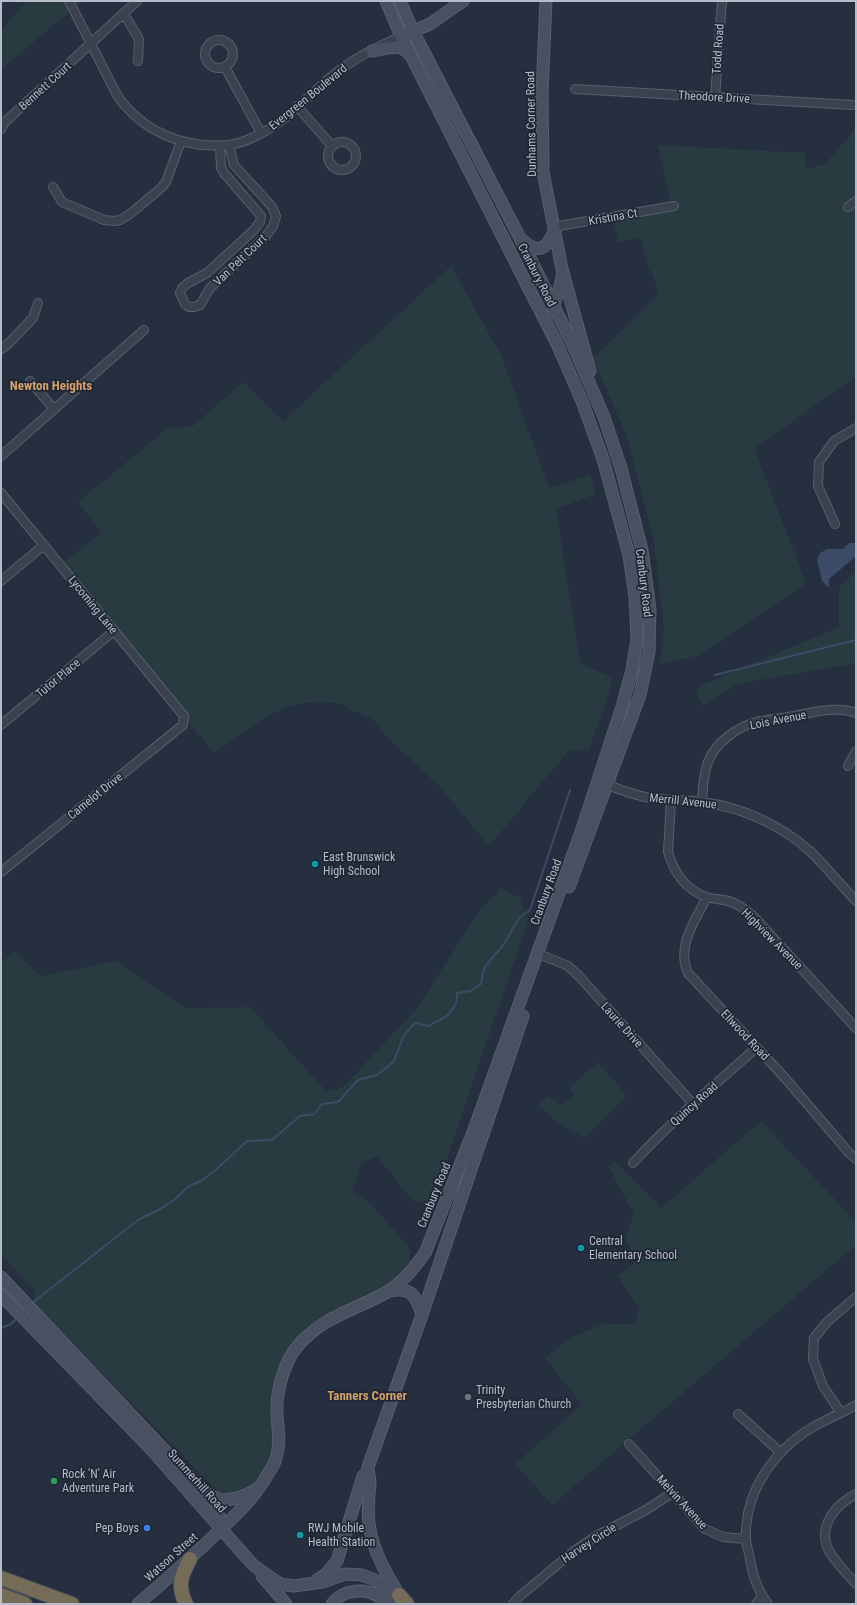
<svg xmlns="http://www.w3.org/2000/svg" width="857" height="1605" viewBox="0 0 857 1605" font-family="'Roboto Condensed',sans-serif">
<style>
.green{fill:#283b40}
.water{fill:#3c4b67}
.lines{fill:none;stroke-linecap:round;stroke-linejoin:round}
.stream{stroke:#3c4b67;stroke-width:2}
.street-casing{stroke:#585f6d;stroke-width:10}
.secondary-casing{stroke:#585f6d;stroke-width:13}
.highway-casing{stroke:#454c5a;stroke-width:16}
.street{stroke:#3a414f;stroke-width:8}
.secondary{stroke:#485062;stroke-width:11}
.highway{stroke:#756c58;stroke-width:14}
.culture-dot{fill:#0f9aa8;stroke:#1f2634;stroke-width:1.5}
.worship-dot{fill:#6b7280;stroke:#1f2634;stroke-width:1.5}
.leisure-dot{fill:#2e9e5b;stroke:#1f2634;stroke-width:1.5}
.shop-dot{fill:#3f7fe0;stroke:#1f2634;stroke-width:1.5}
.labels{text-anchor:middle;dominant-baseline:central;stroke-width:3.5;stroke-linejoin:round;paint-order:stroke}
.street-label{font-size:12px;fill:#b7bcca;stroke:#1f2634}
.poi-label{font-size:12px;fill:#b7bcca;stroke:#1f2634;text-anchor:start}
.neighbourhood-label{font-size:13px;font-weight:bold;fill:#d2a06a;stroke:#1f2634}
</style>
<rect width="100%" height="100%" fill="#262f3f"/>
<!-- green -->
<path class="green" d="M27,1H83L1,69V31Z
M856,128V377L754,448L806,583L701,655L660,664L664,630L654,541L626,434L593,359L658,295L654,277L648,268L641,237L618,242L613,218L671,205L658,145L805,153V170L826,163Z
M451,266L502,357L549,488L590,475L596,494L556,509L580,663L612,678L610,690L589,750L569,751C541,781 517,815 489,846L440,787L387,737L373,719L360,713L349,710L346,705C336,704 325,701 315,702C277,703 244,733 214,753L60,565L102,533L78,502L167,429L193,426L243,382L283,421Z
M856,571V663L738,684L703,706L696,693L700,686L839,627V588Z
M500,888L520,898L528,920L432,1203L413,1201L377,1156L362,1163L352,1192L371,1204L410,1248L409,1263L390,1282L366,1297L330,1312L308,1326L284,1353L272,1399L275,1436L271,1459L258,1485L236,1494L218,1492L33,1302L35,1291L1,1255V962L15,952L40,976L116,961L185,1008L250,1007L326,1091L343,1087L416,1009L481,909L493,898Z
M598,1062L627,1096L584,1138L559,1123L538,1106L548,1096L562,1105L575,1095L569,1088Z
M761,1121L856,1222V1245L552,1505L515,1464L582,1405L545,1358L570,1338L604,1324H634L639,1309L618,1276L636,1262L625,1239L634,1214L609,1168L614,1161L661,1208Z"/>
<!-- water -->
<path class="water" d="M849,543H856V556L829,579V588L822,581L817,560L820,553L827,549H843Z"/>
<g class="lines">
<!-- stream -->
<path class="stream" d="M715,675L856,640
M31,1304L138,1220L160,1209L174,1200L189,1186L201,1181L218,1168L247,1141L272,1140L300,1116L314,1114L322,1104L338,1102L358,1080L377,1075L394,1061L404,1035L415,1023L428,1026L447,1016L456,1004L457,993L471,991L481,984L484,968L504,944L519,918L530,910L570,790
M1,1328L11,1324L18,1317"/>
<defs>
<path id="street" d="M69,1L117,95C142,132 185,149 228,145C242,144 264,133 275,125C302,107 322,80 350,63C365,52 384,45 401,36
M124,14L139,39L138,61
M205 54a14 14 0 1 1 28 0a14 14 0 1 1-28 0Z
M225,67L261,133
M575,89L852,105
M715,97L722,1
M297,106L332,146
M1,129L5,122L137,1
M328 156a14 14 0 1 1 28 0a14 14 0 1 1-28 0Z
M220,145L221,168L224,173L261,216L260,222L254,230L207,273L188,283L182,288L180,293L185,304L189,307H194L200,305L210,288L266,236L273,226L276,216L272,207L266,200L234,165L229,145
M53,187L62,202L104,220L115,221L120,220L130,214L161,188L166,182L181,141
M848,207L856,201
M553,227L674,206
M1,349L7,345L33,318L38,303
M30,381L54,409
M1,456L144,330
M1,493L184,716L183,725L1,872
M835,524L818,486L819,462L834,441L856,428
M1,581L44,545
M1,725L114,631
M848,766L856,751
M602,783C616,788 630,794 645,797C664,801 683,799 702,802C742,807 781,825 811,852C827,868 841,885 856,901
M671,801L668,852C674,873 685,889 706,897C713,899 721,899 728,901C737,903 746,910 754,917L856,1028
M702,802C703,789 703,774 708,762C715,743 737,727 756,722C770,719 785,718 798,715C817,712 838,706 856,713
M707,897C695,921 676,946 688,973L785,1078L850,1154L856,1159
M544,956L568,966L579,976L693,1104
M633,1163C671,1121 715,1085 756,1048
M841,1413L823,1386L813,1359L814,1338L827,1322L856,1297
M738,1414L780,1452
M629,1444L705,1529L723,1537L746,1539
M856,1494C837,1504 819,1523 827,1547C833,1561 847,1573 856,1584
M513,1604L520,1596L574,1551L598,1535L646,1510L672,1493
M756,1604L762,1597
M768,1604C756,1589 752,1572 749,1554C748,1549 746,1544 746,1539C744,1492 774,1450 813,1427C827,1419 842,1413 856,1405"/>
<path id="secondary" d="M400,1L413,31L520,238L573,345L604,417L621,468L642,550L650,609L649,652L640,695L569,887
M546,1L542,93L543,172L562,269L590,371
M407,34L430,24L463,1
M372,51C385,49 400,42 409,54
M522,240C538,254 546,250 554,232
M553,311C554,300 561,289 562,276
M1,1277L204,1492L219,1516L221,1526
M390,1291C411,1287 416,1295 422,1315
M1,1295L151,1449L253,1565L280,1584L294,1586L322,1582L345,1574L362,1575L375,1580L385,1587L397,1602
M204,1492C209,1494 214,1498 219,1499C231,1502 247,1495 257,1489
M262,1576L286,1604
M317,1580L326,1574L337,1561L363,1476L368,1471
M403,1601C388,1577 372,1551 369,1523C367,1509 369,1496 370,1483C370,1477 368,1473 368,1467L422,1315L523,1016
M138,1604C166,1580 193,1556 219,1531C238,1513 257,1495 269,1472C272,1468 275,1463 276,1458C282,1440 276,1422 277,1404C278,1387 285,1362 296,1348C322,1316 354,1311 387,1292C403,1282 414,1268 425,1253L472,1135L580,835L622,707L632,670L637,639L635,597L629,555L603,459L582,401L557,344L401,36L386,1
M332,1604C341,1590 363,1588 376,1595C380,1597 383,1601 386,1604"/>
<path id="highway" d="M1,1578L72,1604
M1,1595L25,1604
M399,1595L407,1604
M186,1604C177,1586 181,1576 190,1559"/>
</defs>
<!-- street casing -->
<use href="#street" class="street-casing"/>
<!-- secondary casing -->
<use href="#secondary" class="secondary-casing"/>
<!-- highway casing -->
<use href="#highway" class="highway-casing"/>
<!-- street -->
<use href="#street" class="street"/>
<!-- secondary -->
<use href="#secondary" class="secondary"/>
<!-- highway -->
<use href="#highway" class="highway"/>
</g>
<!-- markers -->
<g class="culture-dot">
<circle cx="315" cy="864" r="4"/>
<circle cx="581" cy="1248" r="4"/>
<circle cx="300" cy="1535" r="4"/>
</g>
<circle class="worship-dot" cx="468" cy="1397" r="4"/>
<circle class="leisure-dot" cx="54" cy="1481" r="4"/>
<circle class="shop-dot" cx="147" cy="1528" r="4"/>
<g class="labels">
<!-- street labels -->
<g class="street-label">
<text transform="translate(718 49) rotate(-86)">Todd Road</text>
<text transform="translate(45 86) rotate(-42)">Bennett Court</text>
<text transform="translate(308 97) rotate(-39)">Evergreen Boulevard</text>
<text transform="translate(714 97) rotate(3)">Theodore Drive</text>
<text transform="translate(531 124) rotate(-91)">Dunhams Corner Road</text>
<text transform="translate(613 217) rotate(-10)">Kristina Ct</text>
<text transform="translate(240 260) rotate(-44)">Van Pelt Court</text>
<text transform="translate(537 275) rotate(63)">Cranbury Road</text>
<text transform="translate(644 583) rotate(83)">Cranbury Road</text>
<text transform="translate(93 605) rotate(51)">Lycoming Lane</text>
<text transform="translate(58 678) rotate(-40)">Tutor Place</text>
<text transform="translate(778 720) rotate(-11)">Lois Avenue</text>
<text transform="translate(95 796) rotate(-39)">Camelot Drive</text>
<text transform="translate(683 801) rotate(6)">Merrill Avenue</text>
<text transform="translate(546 892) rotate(-70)">Cranbury Road</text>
<text transform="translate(772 939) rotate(45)">Highview Avenue</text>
<text transform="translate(622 1025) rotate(48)">Laurie Drive</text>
<text transform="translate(745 1035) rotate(47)">Ellwood Road</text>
<text transform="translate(694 1104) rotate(-42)">Quincy Road</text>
<text transform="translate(434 1195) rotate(-68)">Cranbury Road</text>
<text transform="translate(197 1481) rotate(48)">Summerhill Road</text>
<text transform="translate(682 1502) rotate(47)">Melvin Avenue</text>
<text transform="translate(589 1543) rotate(-33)">Harvey Circle</text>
<text transform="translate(171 1557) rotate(-42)">Watson Street</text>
</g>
<!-- poi labels -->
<g class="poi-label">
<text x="323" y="857">East Brunswick<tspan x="323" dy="14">High School</tspan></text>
<text x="589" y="1241">Central<tspan x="589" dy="14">Elementary School</tspan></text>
<text x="476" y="1390">Trinity<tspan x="476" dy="14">Presbyterian Church</tspan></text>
<text x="62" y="1474">Rock 'N' Air<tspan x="62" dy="14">Adventure Park</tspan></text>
<text x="139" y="1528" text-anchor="end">Pep Boys</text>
<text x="308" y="1528">RWJ Mobile<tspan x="308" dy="14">Health Station</tspan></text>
</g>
<!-- neighbourhood labels -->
<g class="neighbourhood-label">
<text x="51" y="385">Newton Heights</text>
<text x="367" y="1395">Tanners Corner</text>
</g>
</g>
<!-- border -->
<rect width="857" height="1605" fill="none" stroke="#b7bcca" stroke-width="4"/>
</svg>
